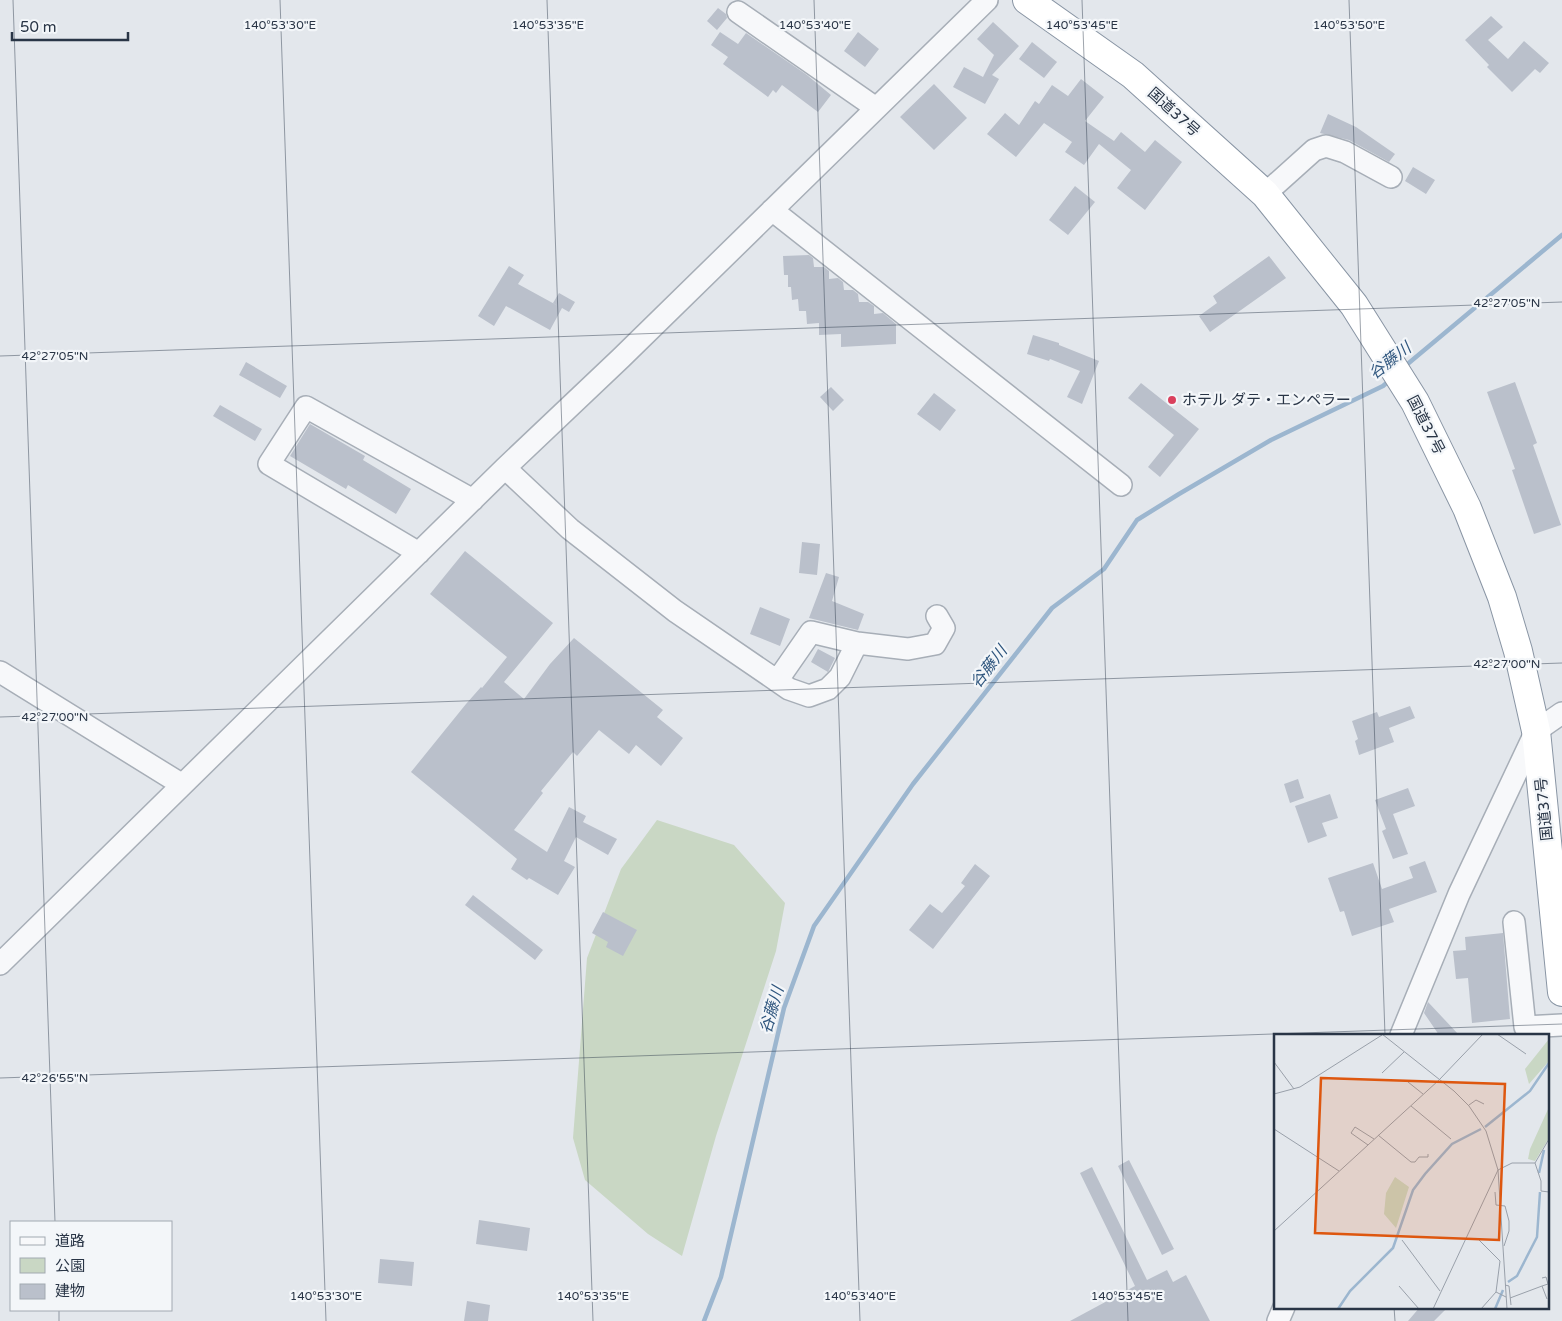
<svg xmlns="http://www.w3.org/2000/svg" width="1562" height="1321" viewBox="0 0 1562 1321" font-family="'Varela Round','Noto Sans JP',sans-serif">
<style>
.green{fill:#c9d7c4}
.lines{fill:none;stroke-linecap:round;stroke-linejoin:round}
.stream{stroke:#9cb6cf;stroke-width:4.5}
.building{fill:#bac0cb}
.minor-casing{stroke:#a7aeb7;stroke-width:24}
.highway-casing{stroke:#8995a4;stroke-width:30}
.minor{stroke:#f7f8fa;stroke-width:21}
.highway{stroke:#fff;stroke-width:28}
.ticks{fill:none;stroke:#293546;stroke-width:1;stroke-opacity:0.45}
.poi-dot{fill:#da405d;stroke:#f3f6f9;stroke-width:2}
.labels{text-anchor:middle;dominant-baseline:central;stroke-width:4.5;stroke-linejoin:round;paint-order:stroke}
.street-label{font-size:15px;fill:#293546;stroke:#f3f6f9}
.poi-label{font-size:15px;fill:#293546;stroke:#f3f6f9;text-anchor:start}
.water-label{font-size:16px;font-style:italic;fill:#2f567e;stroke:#f3f6f9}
.inset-river{fill:none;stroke:#9cb6cf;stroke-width:2.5}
.inset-road{fill:none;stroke:#99a0aa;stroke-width:1}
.view{fill:#de570f;fill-opacity:0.15;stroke:#de570f;stroke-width:2.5}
.inset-edge{fill:none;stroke:#293546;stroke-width:2.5}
.ticks-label{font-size:12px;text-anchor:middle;fill:#293546;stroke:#f3f6f9;stroke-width:4.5;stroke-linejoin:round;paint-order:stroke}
</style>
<rect width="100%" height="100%" fill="#e3e7ec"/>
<!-- green -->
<path class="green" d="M657,820L734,845L785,903L776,951L716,1136L682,1256L648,1234L585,1180L573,1138L587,958L621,869Z"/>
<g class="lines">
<!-- stream -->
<path class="stream" d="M1404,367L1562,235
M704,1321L721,1277L784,1008L814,926L913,784L1052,608L1104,569L1137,520L1179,494L1271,440L1383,386L1391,379"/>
</g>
<!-- building -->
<path class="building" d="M718,8L726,14L727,18L717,30L707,21Z
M1491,16L1503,27L1488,40L1508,59L1524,41L1549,63L1540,73L1535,69L1512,92L1487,67L1489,65L1465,40Z
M993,22L1019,46L992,75L999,79L985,104L953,87L964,67L983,77L994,55L977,39Z
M720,32L738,44L746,33L807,75L831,95L818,112L782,85L776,93L773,90L768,97L723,64L728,57L711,45Z
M858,32L879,49L865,67L844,51Z
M1032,42L1057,62L1044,78L1019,59Z
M1081,79L1104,97L1085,121L1114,141L1121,132L1145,152L1155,140L1182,162L1145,210L1117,188L1131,170L1099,144L1084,165L1065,152L1072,142L1044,123L1016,157L987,134L1005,113L1019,125L1035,101L1039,104L1052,85L1068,96Z
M934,84L967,118L934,150L900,117Z
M1328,114L1356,127L1395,154L1389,162L1349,140L1320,133Z
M1413,167L1435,180L1426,194L1405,181Z
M1075,186L1095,202L1068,235L1049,220Z
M809,255L813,258L814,267H824L829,271V279L838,278L843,282L844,290H853L858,294L859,302H868L874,306V314L883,313L896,324V344L841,347V334L819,335V323L807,324L806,311H799L798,299L792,300L791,287H788V275H784L783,256Z
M1269,256L1286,278L1210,332L1199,316L1217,303L1213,296Z
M509,266L524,275L518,284L560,307L553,303L559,293L575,302L569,312L562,308L550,330L506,306L494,326L478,316Z
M1033,335L1059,343V345L1099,361L1082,404L1067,397L1080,371L1050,359L1049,361L1027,354Z
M246,362L287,386L280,398L239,375Z
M1515,382L1537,443L1533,445L1561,525L1534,534L1512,470L1515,469L1487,392Z
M1141,383L1199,429L1160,477L1148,467L1174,435L1128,398Z
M831,387L844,400L833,411L820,397Z
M934,393L956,410L940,431L917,414Z
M220,405L262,429L255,441L213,416Z
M310,424L365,456L363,460L411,489L396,514L348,485L346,489L290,456Z
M802,542L820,544L817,575L799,573Z
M465,551L553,623L504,682L524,699L550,664L574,638L663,710L657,717L683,738L661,766L636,745L629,754L599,730L577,756L573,752L541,791L543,793L514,830L547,852L569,807L586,816L583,822L617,839L608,855L576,837L564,861L575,867L558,895L529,878L527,880L511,869L517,859L411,772L466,704L481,687L482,688L507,657L430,594Z
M826,573L839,577L832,601L864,614L858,630L809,618Z
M760,607L790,619L780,646L750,634Z
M818,649L835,658L828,672L811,662Z
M1410,706L1415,718L1389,728L1394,742L1359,755L1355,741L1358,739L1352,721L1377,712L1379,717Z
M1298,779L1304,798L1290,803L1284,784Z
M1408,788L1415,806L1393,814L1408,854L1393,859L1382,831L1386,829L1375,800Z
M1330,794L1338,818L1322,823L1327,836L1308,843L1295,806Z
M1425,861L1437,892L1389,909L1394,922L1352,936L1344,911L1340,912L1328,878L1373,863L1382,889L1413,878L1409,867Z
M975,864L990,876L933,949L909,930L930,904L942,913L965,886L961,883Z
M473,895L543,950L535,960L465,905Z
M603,912L637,930L623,956L606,947L608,942L592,933Z
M1503,933L1510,1019L1472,1023L1468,978L1456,979L1453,951L1466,950L1465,937Z
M1428,1002L1459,1035H1439L1424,1013Z
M1129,1160L1174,1249L1162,1255L1118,1166Z
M1092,1167L1147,1280L1167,1270L1173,1282L1186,1275L1210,1321H1070L1135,1286L1080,1173Z
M479,1220L530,1228L527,1251L476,1244Z
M380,1259L414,1262L412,1286L378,1283Z
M467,1301L490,1305L488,1321H464Z
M1420,1307H1448L1434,1321H1408Z"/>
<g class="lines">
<defs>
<path id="minor" d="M738,12L876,108
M1265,194L1314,150L1326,146L1345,152L1391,177
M772,210L1121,485
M505,468L570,529L675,611L789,689L809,696L828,689L840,677L857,643L908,649L935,644L944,628L937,616
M419,553L269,464L306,407L473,500
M0,672L181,784
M777,681L811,632L857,643
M1514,922L1525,1027L1562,1025
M0,964L505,468L621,358L987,0
M1401,1035L1459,894L1536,731L1562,713
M1278,1321L1284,1307"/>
<path id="highway" d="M1027,0L1133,75L1265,194L1354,305L1415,402L1467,508L1502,597L1518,651L1536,731L1562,992"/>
</defs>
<!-- minor casing -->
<use href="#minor" class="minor-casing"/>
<!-- highway casing -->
<use href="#highway" class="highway-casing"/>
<!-- minor -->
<use href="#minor" class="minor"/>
<!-- highway -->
<use href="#highway" class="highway"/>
</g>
<!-- ticks -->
<path class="ticks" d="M13,0L55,1222M280,0L326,1321M547,0L593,1321M814,0L860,1321M1082,0L1128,1321M1349,0L1385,1035M0,356L1562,302M0,717L1562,663M0,1078L1562,1024M1394,1307L1395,1321M59,1310V1321"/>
<!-- markers -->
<circle class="poi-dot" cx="1172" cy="400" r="5"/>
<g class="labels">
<!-- street labels -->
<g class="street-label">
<text transform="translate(1174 112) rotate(42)">国道37号</text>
<text transform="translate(1426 425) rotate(63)">国道37号</text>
<text transform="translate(1544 809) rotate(-96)">国道37号</text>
</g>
<!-- poi labels -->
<g class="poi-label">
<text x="1182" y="400">ホテル ダテ・エンペラー</text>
</g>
<!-- water labels -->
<g class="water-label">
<text transform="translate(1390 361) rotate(-38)">谷藤川</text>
<text transform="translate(989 667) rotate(-52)">谷藤川</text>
<text transform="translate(772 1010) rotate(-74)">谷藤川</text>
</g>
</g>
<!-- overview -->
<g transform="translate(1274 1034)">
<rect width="275" height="275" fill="#e3e7ec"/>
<path d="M275,5V27L255,50L251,35ZM275,73V104L261,127L254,125L256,115ZM121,143L135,153L122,194L110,180L112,159Z" fill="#c9d7c4"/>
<path class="inset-river" d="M211,93L256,57L275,29M265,139L270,116M234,248L243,242L263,203L266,158M64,275L76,257L119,214L139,156L151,140L178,110L207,95M221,275L229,256"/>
<path class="inset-road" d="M108,0L180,57L195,72L212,97L224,136L233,275M223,0L252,20M0,28L20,55M108,39L130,18M165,46L209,0M134,48L149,60M0,60L26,53L108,1M195,71L202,66L210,70M137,72L177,105M0,95L65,137M104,101L137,128H141L145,123H154V120M94,111L77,99L81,93L100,105M261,129L267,147V157L275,158M261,129L275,105M221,158L222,171L231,172L235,187V197L230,212M0,197L165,46M128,206L166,257M205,206L226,227M268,244L272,243L274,250L268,252M231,251L235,252L237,271M125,252L145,275M222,258L226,227M236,264L268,252L273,265M159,275L224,136L238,129H261M207,275L222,258L232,263"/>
<path class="view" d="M47,44L231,50L225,206L41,199Z"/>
<rect width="275" height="275" class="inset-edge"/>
</g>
<g class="ticks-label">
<text x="280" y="29">140°53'30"E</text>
<text x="548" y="29">140°53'35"E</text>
<text x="815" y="29">140°53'40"E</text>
<text x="1082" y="29">140°53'45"E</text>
<text x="1349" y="29">140°53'50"E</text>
<text x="1507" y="307">42°27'05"N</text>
<text x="55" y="360">42°27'05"N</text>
<text x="1507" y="668">42°27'00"N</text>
<text x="55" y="721">42°27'00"N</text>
<text x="55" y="1082">42°26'55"N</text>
<text x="326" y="1300">140°53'30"E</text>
<text x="593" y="1300">140°53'35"E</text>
<text x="860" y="1300">140°53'40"E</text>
<text x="1127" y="1300">140°53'45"E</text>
</g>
<!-- legend -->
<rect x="10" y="1221" width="162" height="90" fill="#f3f6f9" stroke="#a2a9b1"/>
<rect x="20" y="1237" width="25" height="8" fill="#f7f8fa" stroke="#a2a9b1"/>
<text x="55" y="1246" font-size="15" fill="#293546">道路</text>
<rect x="20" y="1258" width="25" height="15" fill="#c9d7c4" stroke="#a2a9b1"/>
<text x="55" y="1271" font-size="15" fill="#293546">公園</text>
<rect x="20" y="1284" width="25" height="15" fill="#bac0cb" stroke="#a2a9b1"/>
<text x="55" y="1296" font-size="15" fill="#293546">建物</text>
<!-- scale -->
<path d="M12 32v8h116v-8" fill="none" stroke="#293546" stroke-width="2.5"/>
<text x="20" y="32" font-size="15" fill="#293546" stroke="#f3f6f9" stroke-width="4" paint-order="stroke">50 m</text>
</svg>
